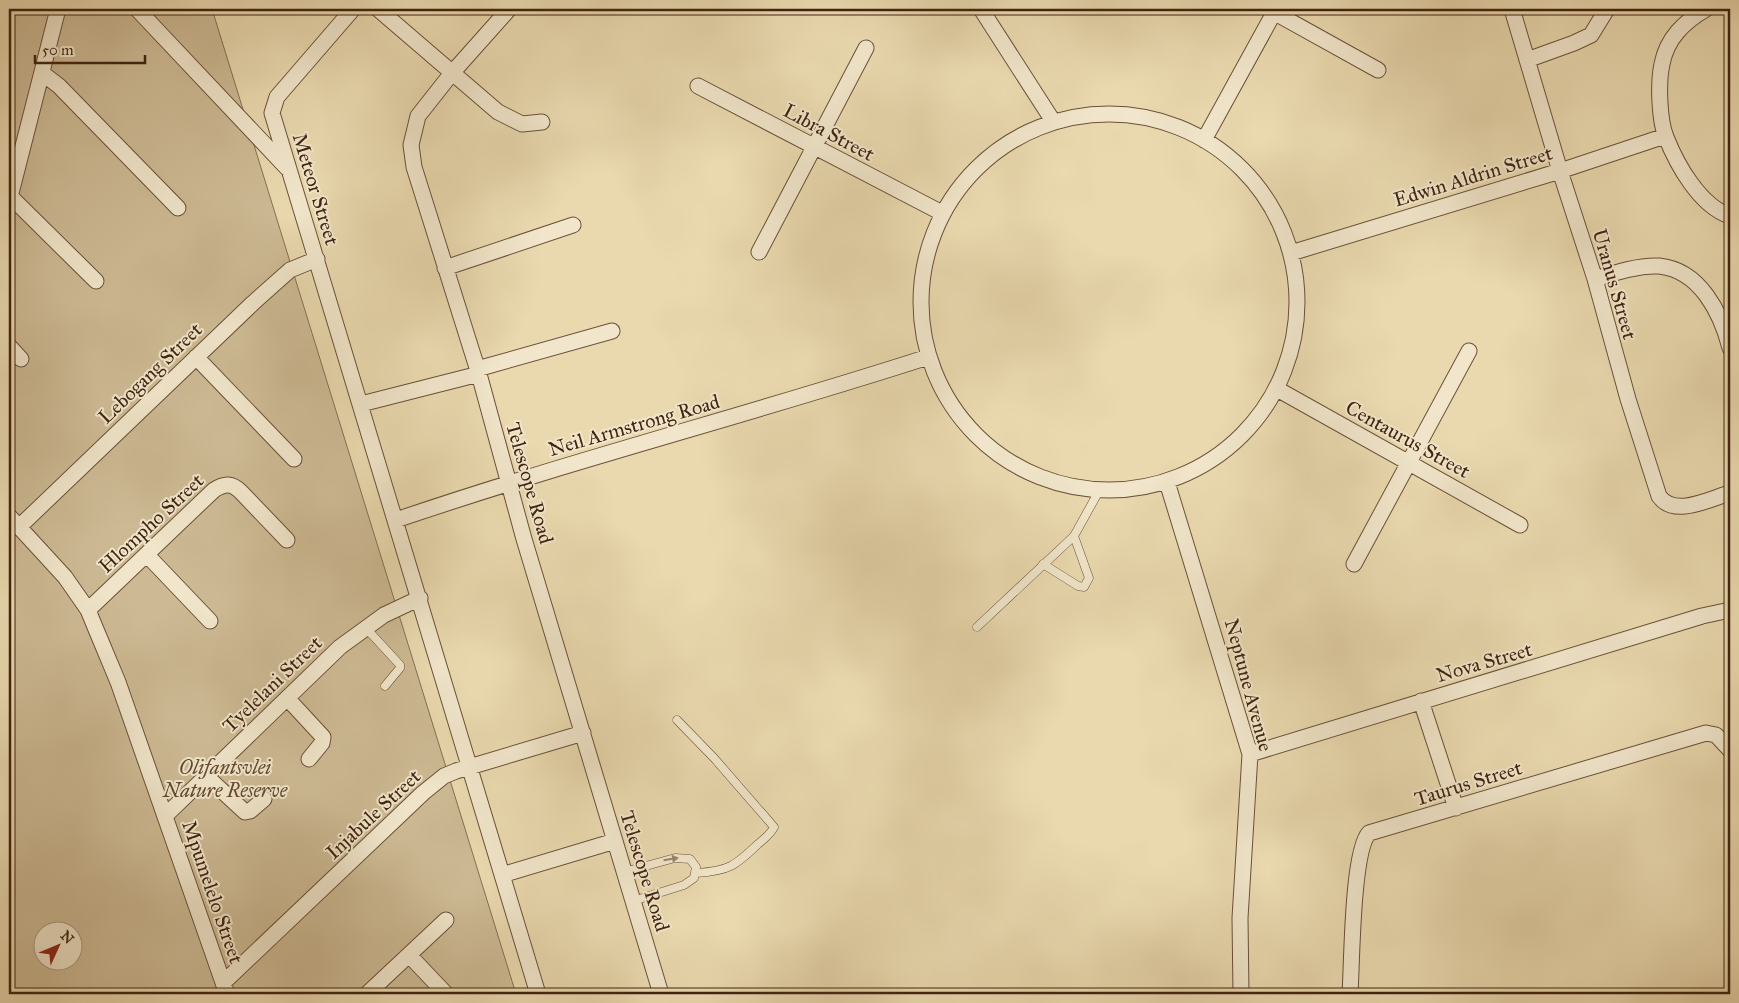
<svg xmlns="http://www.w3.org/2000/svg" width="1739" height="1003" viewBox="0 0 1739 1003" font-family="'IM FELL Great Primer',serif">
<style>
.green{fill:#cdba94;stroke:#866f52;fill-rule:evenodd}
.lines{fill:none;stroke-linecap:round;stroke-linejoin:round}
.service-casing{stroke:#6a5138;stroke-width:9}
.minor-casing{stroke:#6a5138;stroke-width:17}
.service{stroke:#f1e6cb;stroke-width:8}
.minor{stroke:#f1e6cb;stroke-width:15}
.oneway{fill:#98856e}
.labels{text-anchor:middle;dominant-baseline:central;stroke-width:4;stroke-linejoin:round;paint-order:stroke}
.street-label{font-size:20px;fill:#402410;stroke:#f1e6cb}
.park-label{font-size:20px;font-style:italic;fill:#634a31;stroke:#f1e6cb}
</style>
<rect width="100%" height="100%" fill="#ead9af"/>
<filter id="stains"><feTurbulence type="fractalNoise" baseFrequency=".004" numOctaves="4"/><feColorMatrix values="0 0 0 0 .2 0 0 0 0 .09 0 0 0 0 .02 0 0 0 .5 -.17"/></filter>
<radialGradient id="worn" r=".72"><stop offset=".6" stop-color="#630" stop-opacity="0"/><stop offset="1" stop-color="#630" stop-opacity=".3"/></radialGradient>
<!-- green -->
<path class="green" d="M9,9H212L516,994H9ZM42,930H72V960H42Z"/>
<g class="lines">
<defs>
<path id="service" d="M1043,564L1078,586L1084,587L1089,578L1074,536
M365,627L400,665V668L385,686
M977,627L1074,536L1099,491
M677,720L714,758L774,827C771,834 764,839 758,844C735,866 729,871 696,873
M624,872L675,858L690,859L696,867L694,878L684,885L633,901"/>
<path id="minor" d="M137,9L287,168
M353,9L277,97L272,113L538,994
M378,9L498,112L522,124L542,122
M509,9L452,73L418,116L411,145L414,167L479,374L524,539L661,994
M981,9L1053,121
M1268,9L1378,70
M1512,9L1560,171L1595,279L1628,399L1659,496C1674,518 1709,499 1730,493
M1706,9C1684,22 1667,38 1662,64C1658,82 1659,120 1666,137C1677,165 1700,206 1730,216
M1527,60L1574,43L1591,35L1607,9
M42,73L59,86L178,208
M698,86L942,213
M921 302a188 188 0 1 1 376 0a188 188 0 1 1-376 0Z
M1204,140L1276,9
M10,196L96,281
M9,201L58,9
M759,252L866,48
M1291,253L1560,171L1665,136
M445,268L573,225
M1595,279C1614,273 1638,265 1659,266C1700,270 1721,313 1730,348
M9,346L21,359
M196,357L294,459
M477,369L612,331
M1277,389L1520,525
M361,404L479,374
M1167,482L1250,754L1240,918L1241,994
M9,516L65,577L88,610L95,627L118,682L227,994
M396,520C572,460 752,414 928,357
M19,527L253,303L290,270L317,259
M147,555L210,621
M1354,564L1469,351
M88,610L214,490C225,483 232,483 241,492L287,540
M287,698L323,737L322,743L309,759
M1421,701L1456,808
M1250,754L1702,616L1730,610
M206,776L245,812L250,811L264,799
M165,816L340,647L384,615L420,598
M502,875L615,841
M409,955L446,994
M223,983L423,793L444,776L456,771L583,733
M367,994L446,920
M1350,994C1352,964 1352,851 1369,833L1706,733L1716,735L1730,750"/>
</defs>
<!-- service casing -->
<use href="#service" class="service-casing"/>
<!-- minor casing -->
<use href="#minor" class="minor-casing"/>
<!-- service -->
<use href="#service" class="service"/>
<!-- minor -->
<use href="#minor" class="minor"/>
</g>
<!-- one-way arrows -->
<defs><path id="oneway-solid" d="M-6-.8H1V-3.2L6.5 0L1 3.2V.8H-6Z" transform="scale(1.25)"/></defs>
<use class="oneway" href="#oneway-solid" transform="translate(671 859) rotate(-9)"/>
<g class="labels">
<!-- street labels -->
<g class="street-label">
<text transform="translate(829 132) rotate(28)">Libra Street</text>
<text transform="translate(1473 176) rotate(-17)">Edwin Aldrin Street</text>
<text transform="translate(316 189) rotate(73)">Meteor Street</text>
<text transform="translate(1615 284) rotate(74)">Uranus Street</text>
<text transform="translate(150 373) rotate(-44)">Lebogang Street</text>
<text transform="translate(634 425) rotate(-16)">Neil Armstrong Road</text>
<text transform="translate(1408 439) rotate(29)">Centaurus Street</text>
<text transform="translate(530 483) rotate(74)">Telescope Road</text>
<text transform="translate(151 523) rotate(-43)">Hlompho Street</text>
<text transform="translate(1484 662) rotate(-16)">Nova Street</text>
<text transform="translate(272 684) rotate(-44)">Tyelelani Street</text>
<text transform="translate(1249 685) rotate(75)">Neptune Avenue</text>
<text transform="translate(1468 783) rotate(-17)">Taurus Street</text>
<text transform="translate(373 814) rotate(-43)">Injabule Street</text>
<text transform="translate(645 871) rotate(73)">Telescope Road</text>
<text transform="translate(213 892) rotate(71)">Mpumelelo Street</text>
</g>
<!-- park labels -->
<g class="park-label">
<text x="225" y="767">Olifantsvlei<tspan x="225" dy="23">Nature Reserve</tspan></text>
</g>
</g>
<!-- margin -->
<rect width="1739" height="1003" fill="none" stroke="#ead9af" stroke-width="30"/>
<rect x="10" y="10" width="1719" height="983" fill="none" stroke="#402410" stroke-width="2.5"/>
<rect x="15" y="15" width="1709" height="973" fill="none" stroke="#402410"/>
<!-- north arrow -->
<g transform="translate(58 946) rotate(46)"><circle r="24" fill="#f1e6cb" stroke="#aa9880"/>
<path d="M0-4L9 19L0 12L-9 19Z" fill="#8f2418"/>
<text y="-8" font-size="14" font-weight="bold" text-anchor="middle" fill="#402410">N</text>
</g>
<!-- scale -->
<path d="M35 55v8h110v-8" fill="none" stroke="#402410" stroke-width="2.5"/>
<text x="42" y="55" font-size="15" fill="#402410" stroke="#f1e6cb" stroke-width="4" paint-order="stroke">50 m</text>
<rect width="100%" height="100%" filter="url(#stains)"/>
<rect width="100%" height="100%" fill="url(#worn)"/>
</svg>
